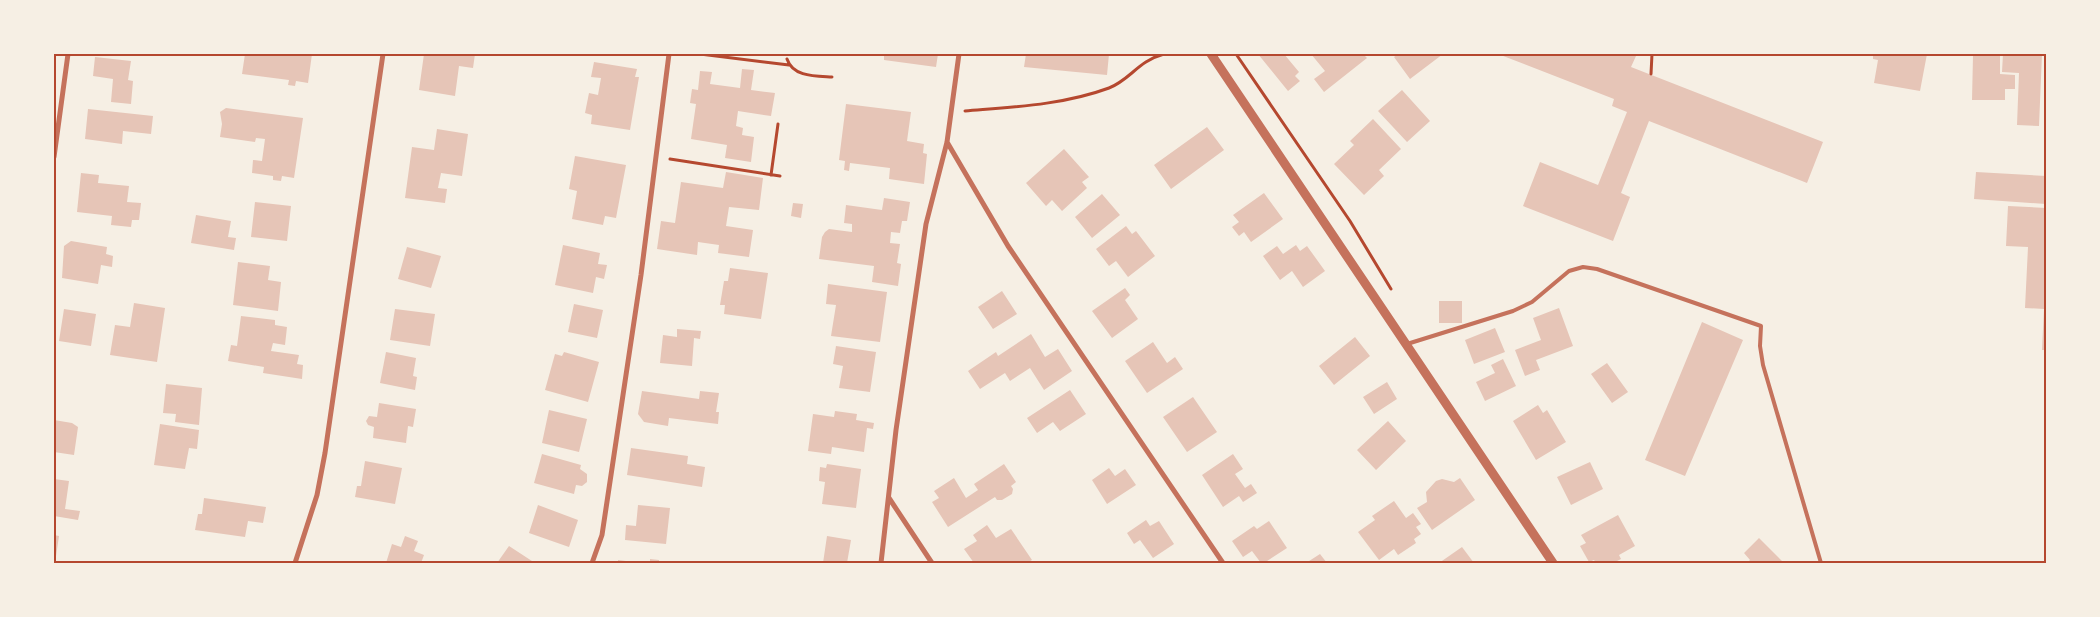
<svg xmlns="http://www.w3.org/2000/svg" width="2100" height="617" viewBox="0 0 2100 617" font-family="Overpass,sans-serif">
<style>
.building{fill:#e6c5b7}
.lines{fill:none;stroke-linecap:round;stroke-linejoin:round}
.path{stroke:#b5482f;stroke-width:3}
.service{stroke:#c5725c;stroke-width:4}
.minor{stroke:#c5725c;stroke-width:5}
.tertiary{stroke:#c5725c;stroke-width:9}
.neatline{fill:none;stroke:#b5482f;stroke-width:2}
</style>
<rect width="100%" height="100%" fill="#f6efe4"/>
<!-- building -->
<path class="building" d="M245,54H312L308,83L296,81L295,86L288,85L289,80L242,74Z
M424,54H475L473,68L459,66L455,96L419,90Z
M884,54H938L936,67L884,60Z
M1026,54H1109L1107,75L1024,67Z
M1258,54H1284L1299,72L1295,76L1300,81L1288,91Z
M1311,54H1363L1367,58L1324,92L1314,79L1325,71Z
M1398,54H1443L1410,79L1394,57Z
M1498,54H1629L1636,56L1631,67L1823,142L1807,183L1649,121L1621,193L1630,197L1613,241L1523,206L1540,162L1598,185L1627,112L1612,106L1614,99Z
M1873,54H1927L1920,91L1874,83L1878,60L1873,59Z
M1994,54H2000V74L2015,75V89H2005V100H1972L1973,56H1994Z
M2003,54H2042L2039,126L2017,125L2019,73L2002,72Z
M95,57L131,61L128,80L133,81L131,104L111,102L113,79L93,76Z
M594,62L637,69L635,77H639L630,130L591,124L592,115L585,113L589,93L598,95L601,78L591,77Z
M742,69L754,70L751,90L775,93L771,116L738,111L736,126L743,128L742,135L754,137L751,162L725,158L727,145L691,139L696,104L690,103L692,89L698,90L700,71L712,72L710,84L740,88Z
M1402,90L1430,121L1407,142L1378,111Z
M846,104L911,112L907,141L924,144L923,153L927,154L924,184L889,179L890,168L850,163L849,171L844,170L845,161L839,160Z
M226,108L303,118L294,178L282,176L281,181L273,180V176L252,173L253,160L262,161L265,139L256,138L255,142L220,137L222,124L220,112Z
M88,109L153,116L151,134L123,131L122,144L85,139Z
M1373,119L1401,149L1379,170L1384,176L1364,195L1334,164L1354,145L1350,141Z
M1207,127L1224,150L1171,189L1154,165Z
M437,129L468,134L462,176L441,173L438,188L447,189L445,203L405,198L412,147L434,150Z
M1064,149L1089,177L1082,182L1087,188L1062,211L1052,200L1046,206L1026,183Z
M575,156L626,165L616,218L605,216L603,225L572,219L577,191L569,189Z
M726,172L763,178L759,210L729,207L726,226L753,230L749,257L718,253L719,245L698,242L697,255L657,249L661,221L675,223L681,182L723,188Z
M1976,172L2046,176V204L1974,199Z
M81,173L99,175L98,183L129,186L127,202L141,203L139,220H132L131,227L111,225L112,216L77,212Z
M1264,193L1283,219L1251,242L1244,232L1239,236L1232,227L1239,222L1233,215Z
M1102,194L1120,215L1092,238L1075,217Z
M884,198L910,202L907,221H902L900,233L891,232L890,243L900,244L897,263L901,264L898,286L872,282L874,266L819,259L822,237L825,232L829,229L852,232V224L844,223L846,205L882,210Z
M255,202L291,206L287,241L251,237Z
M793,203L803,204L801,218L791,216Z
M2008,206L2046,208V350H2042L2044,309L2025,308L2028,247L2006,246Z
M196,215L231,221L228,237L236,238L234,250L191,243Z
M1126,226L1132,234L1136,231L1155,256L1128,277L1116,261L1109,266L1096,249Z
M71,241L107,247L106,254L113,256L112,267L101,265L98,284L62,278L64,246Z
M563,245L600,253L598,264L607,265L604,279L596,277L593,293L555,285Z
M1296,245L1300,251L1307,246L1325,271L1303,287L1292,271L1280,280L1263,256L1277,246L1283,254Z
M407,247L441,256L431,288L398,279Z
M238,262L270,266L268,280L281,282L278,311L233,305Z
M730,268L768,273L761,319L724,314L725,305H720L724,281H728Z
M828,284L887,292L880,342L831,336L836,305L826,304Z
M1125,288L1130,295L1125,300L1138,319L1112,338L1092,311Z
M1002,291L1017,314L993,329L978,307Z
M1439,301H1462V323H1439Z
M134,303L165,308L157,362L110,355L115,325L130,327Z
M574,304L603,310L597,338L568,332Z
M1559,308L1573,346L1536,360L1540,370L1525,376L1515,350L1541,340L1533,318Z
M64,309L96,314L91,346L59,341Z
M395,309L435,314L430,346L390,340Z
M241,316L275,320V325L287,327L285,345L273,343L271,351L299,355L297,364L303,365L302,379L263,373L264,367L228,361L231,345L237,346Z
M1702,322L1743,340L1685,476L1645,460Z
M1495,328L1505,352L1474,364L1465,340Z
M677,329L701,331L700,339L694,338L692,366L660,363L663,335L677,337Z
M1031,334L1045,357L1058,349L1072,371L1044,390L1030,368L1010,381L1005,373L980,389L968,371L996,352L998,356Z
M1355,337L1370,356L1334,385L1319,366Z
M1153,342L1167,363L1175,357L1183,369L1147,393L1125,361Z
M836,346L876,352L870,392L839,388L843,366L833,364Z
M386,352L416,358L413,376L417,377L415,390L380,383Z
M564,352L599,362L588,402L545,390L555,354L562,356Z
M1503,359L1516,386L1485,401L1476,382L1495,373L1491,365Z
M1607,363L1628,392L1612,403L1591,374Z
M1387,382L1397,399L1374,414L1363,397Z
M166,384L202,388L199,425L175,422L176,414L163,413Z
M1070,390L1086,414L1060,431L1053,422L1037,433L1027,418Z
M642,391L699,399L700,391L719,393L716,412H719L718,424L669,418L668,426L644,422L638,414Z
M1193,397L1217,432L1187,452L1163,417Z
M379,403L416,409L413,427L408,426L406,443L373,438L374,427L368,425L366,421L369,416L377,417Z
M1538,405L1543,413L1547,410L1566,442L1536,460L1513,421Z
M549,410L587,419L579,452L542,443Z
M835,411L857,414L856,420L874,423L873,429L867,428L864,452L832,447L831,454L808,451L813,414L834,417Z
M54,420L72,423L78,427L74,455L54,452Z
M1388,421L1406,441L1376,470L1357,450Z
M160,424L199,430L197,449L189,448L185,469L154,465Z
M631,448L688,456L687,464L705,467L702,487L627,475Z
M542,454L581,465L580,469L587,474V482L582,486L576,485L574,494L534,483Z
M1233,454L1243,469L1235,474L1245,488L1251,484L1257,493L1243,502L1239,496L1223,507L1202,475Z
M365,461L402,468L395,504L355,497L357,486H361Z
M1590,462L1603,489L1571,505L1557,477Z
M827,464L861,469L856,508L822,504L825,482L819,481L820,467L826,468Z
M1004,464L1016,482L1011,486L1013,489L1012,494L1002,500H997L995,497L948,527L932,502L939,498L934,491L954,478L966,498L978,490L974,484Z
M1109,468L1115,476L1125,469L1136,485L1107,504L1092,480Z
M1460,478L1475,500L1432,530L1417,508L1427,502L1426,492L1436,481L1442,479L1454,482Z
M54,479L69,481L65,509L80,511L78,520L54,516Z
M204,498L266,507L263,523L248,521L245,537L195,530L198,514H202Z
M1394,501L1406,518L1413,513L1421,524L1416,527L1421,534L1414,539L1416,543L1398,555L1394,549L1379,560L1358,532L1375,520L1372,516Z
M538,505L578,520L569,547L529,533Z
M638,505L670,508L666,544L625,540L626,525L636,526Z
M1618,515L1635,546L1619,555L1621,559L1613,563H1596L1594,560L1589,562L1580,546L1586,543L1581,535Z
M1146,520L1150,526L1159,521L1174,544L1153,558L1140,540L1134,544L1127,533Z
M1269,521L1287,548L1264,563H1261L1252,551L1243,557L1232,541L1254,526L1257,529Z
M987,525L996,538L1011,529L1032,560L1027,563H974L964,549L977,541L973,535Z
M54,535L59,536L55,563H54Z
M405,536L418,541L414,551L424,555L421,563H386L392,544L401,547Z
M827,536L851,540L847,563H823Z
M1759,538L1784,563H1747L1750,560L1744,553Z
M509,546L535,563H497Z
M1462,547L1474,563H1439Z
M1320,554L1327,563H1306Z
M650,559L659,560V563H650Z
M618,560L634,562V563H618Z"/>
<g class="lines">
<!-- path -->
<path class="path" d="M700,54L789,65
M1236,54L1350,221L1391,289
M787,59C793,77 815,76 832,77
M1651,74L1652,54
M965,111C1013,107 1063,105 1109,88C1130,80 1138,61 1164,54
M670,159L780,176
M771,175L778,124"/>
<!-- service -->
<path class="service" d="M1407,344L1513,311L1532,302L1569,271L1583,267L1597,269L1761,326L1760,346L1763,365L1821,563"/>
<!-- minor -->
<path class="minor" d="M947,142L1008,246L1223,563
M54,157L68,54
M889,498L932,563
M295,563L317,495L325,453L383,54
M592,563L602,535L641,275L669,54
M881,563L896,430L926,224L947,142L959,54"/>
<!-- tertiary -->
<path class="tertiary" d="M1211,54L1553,563"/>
</g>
<!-- border -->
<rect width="2100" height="617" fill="none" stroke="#f6efe4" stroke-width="110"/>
<rect x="55" y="55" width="1990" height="507" class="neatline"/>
</svg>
